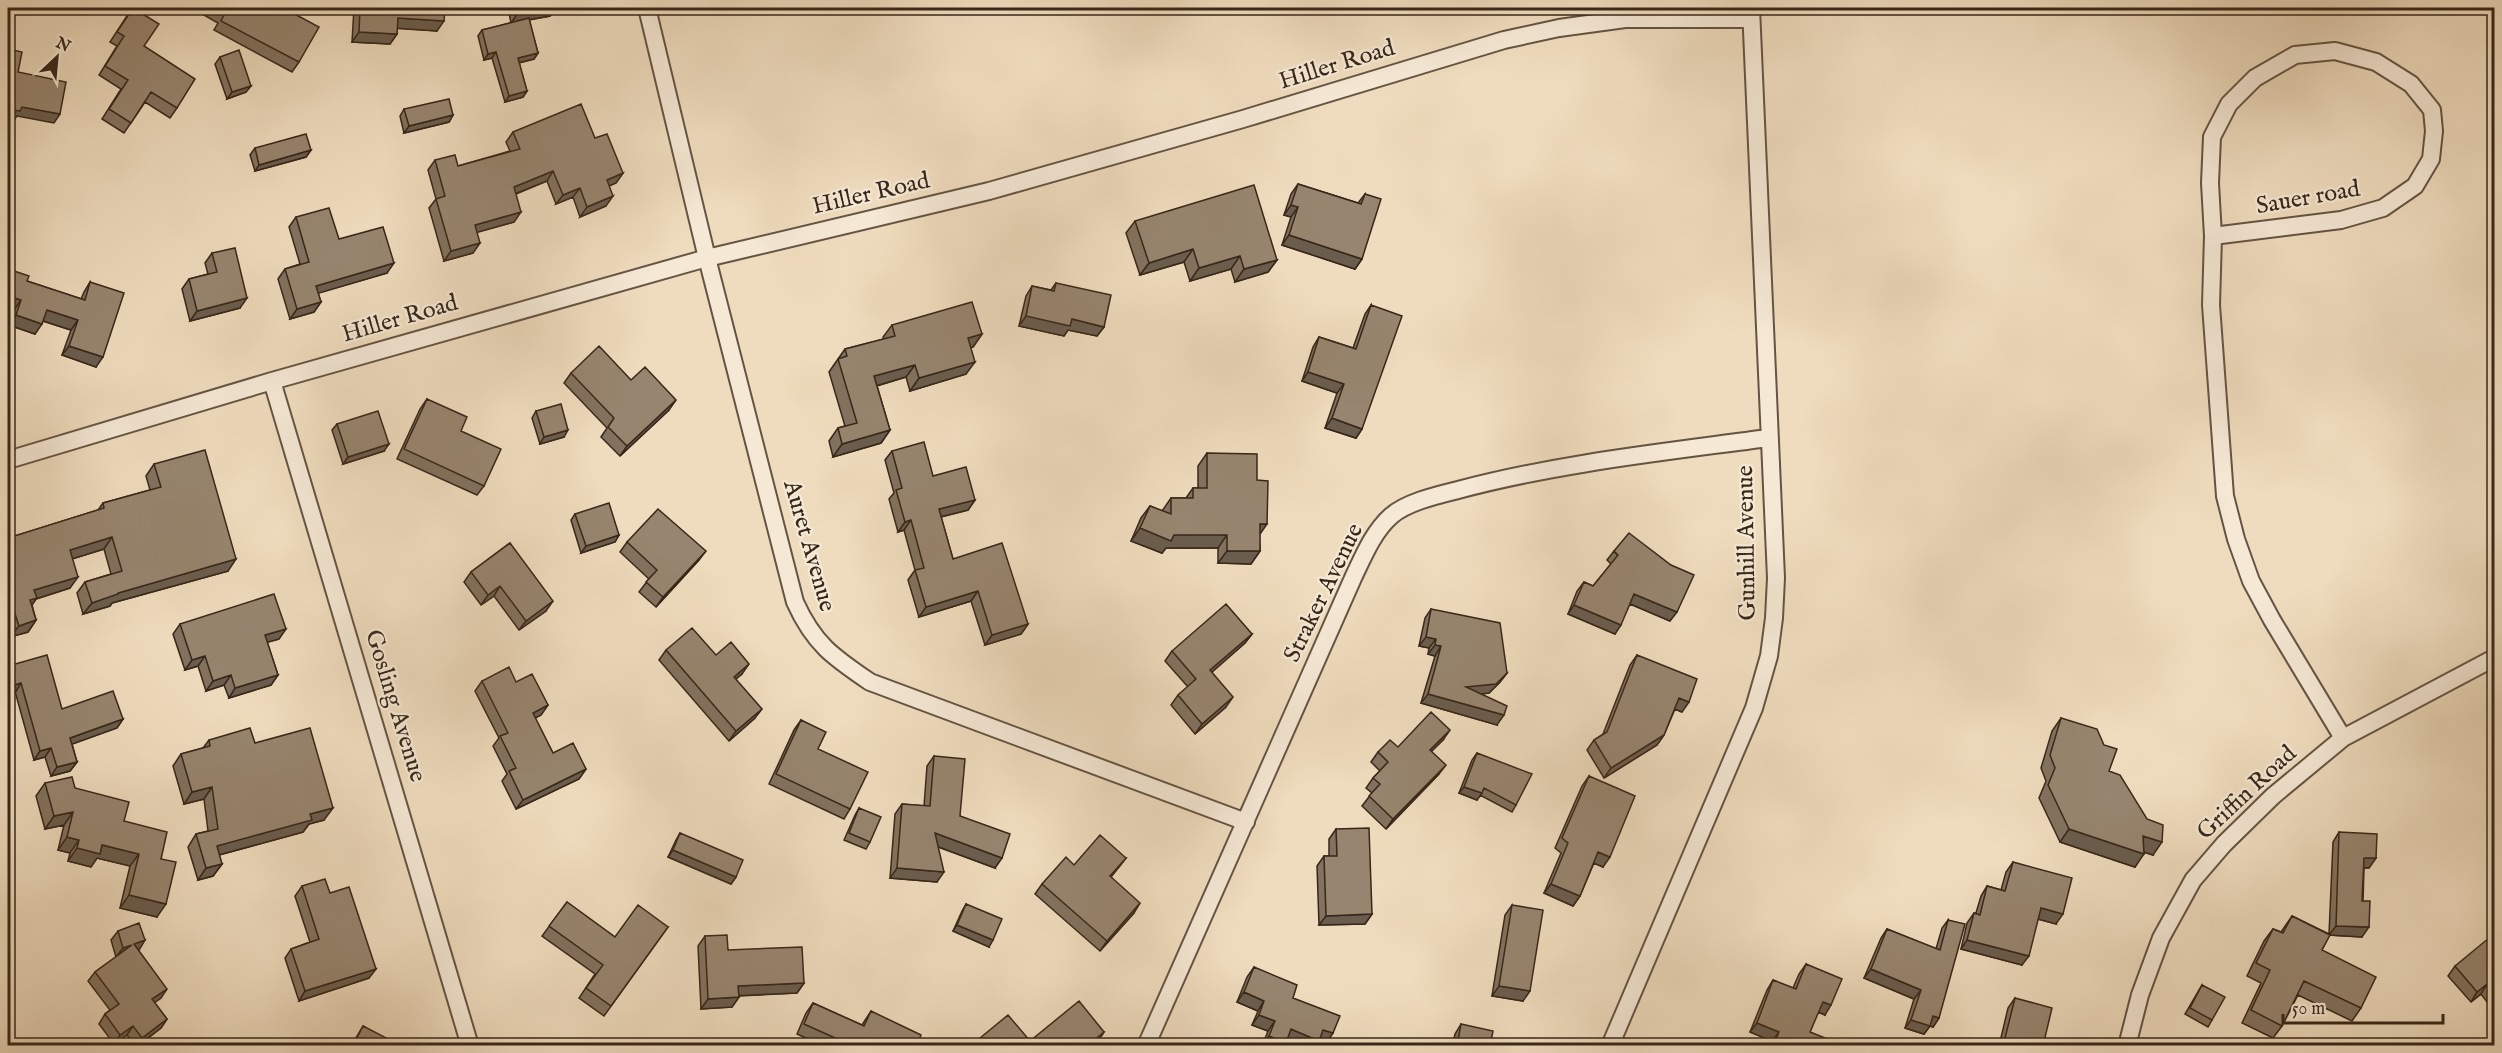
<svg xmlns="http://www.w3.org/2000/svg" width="2502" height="1053" viewBox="0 0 2502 1053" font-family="'IM FELL English',serif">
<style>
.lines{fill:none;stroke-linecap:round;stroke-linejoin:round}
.street-casing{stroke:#655443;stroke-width:20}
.street{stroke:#f5e8d5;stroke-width:16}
.wall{fill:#82725f;stroke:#37271a;stroke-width:1.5}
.shaded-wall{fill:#6a5d4e;stroke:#37271a;stroke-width:1.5}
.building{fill:#97856f;stroke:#37271a;stroke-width:1.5}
.labels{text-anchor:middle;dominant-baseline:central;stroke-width:4.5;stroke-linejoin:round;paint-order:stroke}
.street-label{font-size:24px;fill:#37271a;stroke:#f5e8d5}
</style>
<rect width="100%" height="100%" fill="#efdcbe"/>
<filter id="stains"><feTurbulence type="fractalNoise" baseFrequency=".00333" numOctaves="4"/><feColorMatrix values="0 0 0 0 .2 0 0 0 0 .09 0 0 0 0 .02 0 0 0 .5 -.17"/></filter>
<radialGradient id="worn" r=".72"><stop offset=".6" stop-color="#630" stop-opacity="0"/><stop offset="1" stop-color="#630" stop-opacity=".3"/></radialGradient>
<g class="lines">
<defs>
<path id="street" d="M647,8L707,258L795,602C814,644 833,657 870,682L1246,822
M2213,236L2341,220L2383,208L2415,186L2431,159L2434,131L2432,110L2411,84L2376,62L2335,51L2295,55L2255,78L2229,104L2212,137L2210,183L2213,236L2211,305L2225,496L2236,539L2251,581L2272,620L2343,738
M272,381L470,1046
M8,460L272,381L707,258L989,191L1243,119L1504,40L1559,28L1625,19H1751
M1146,1046L1353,578C1363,557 1373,532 1391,516C1407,502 1438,495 1458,490C1559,463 1665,452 1768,438
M1610,1046L1754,708L1769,656L1774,618L1776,578L1751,8
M2127,1046L2140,995L2161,938L2193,880L2224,844L2273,796L2343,738L2494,658"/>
</defs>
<!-- street casing -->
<use href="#street" class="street-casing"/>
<!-- street -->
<use href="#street" class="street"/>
</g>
<!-- wall -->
<path class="wall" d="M132,8L144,46L177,108L170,118L145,102L124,133L102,119L121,89L99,75L117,46L110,42Z
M196,8H292L289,11L299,62L292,72L214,30L218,23L195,10Z
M354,8H445L437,31L397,28V34L390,44L352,42Z
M508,8H556L550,16L529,20L538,53L534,59L519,63L527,91L523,97L505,102L492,58L484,60L478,36L482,30L511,23Z
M220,57L246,92L227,99L215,64Z
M404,109L453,115L449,122L404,133L400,116Z
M513,132L595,138L623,173L616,183L609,186L606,206L580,217L573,197L556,204L547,181L516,194L514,222L477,232L473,253L444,261L429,208L436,199L428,170L435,160L458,166L510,151L506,142Z
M255,148L311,150L306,157L255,171L250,155Z
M1298,184L1358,203L1365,194L1362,259L1355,269L1282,245L1291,217L1284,215L1291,194Z
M296,217L339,239L387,273L318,293L321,302L314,312L290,319L278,279L285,269L300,264L289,227Z
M1135,221L1277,260L1268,272L1235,282L1231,269L1190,281L1184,262L1140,275L1126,233Z
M212,253L240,308L190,321L182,289L189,279L208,274L205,263Z
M27,281L81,299L84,292L90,282L96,367L62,355L71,330L43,321L35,334L9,325L14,310Z
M1056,283L1104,327L1097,336L1068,330L1064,336L1019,326L1026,296L1032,286L1051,290Z
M1371,305L1362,429L1356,438L1325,428L1337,393L1302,381L1313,347L1319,337L1353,348L1365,314Z
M892,325L982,334L973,347H971L966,374L910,391L906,377L877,386L890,430L881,443L833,457L829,441L838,428L845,426L829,372L845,349L884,339L883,337Z
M571,373L631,380L669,410L620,456L601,437L607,428L564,383Z
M427,399L461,431L484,486L477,495L397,459L420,409Z
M536,411L564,437L540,444L532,418Z
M337,424L384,451L343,464L332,430Z
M892,451L933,476L975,500L968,510L941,517L953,559L1028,624L1021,634L985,645L971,601L919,617L908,580L915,570L904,530L898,532L889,499L894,493L885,460Z
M1207,453L1257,480L1260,551L1251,564L1218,563V548H1166L1162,553L1131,541L1141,518L1150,506L1162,511L1171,498H1186L1193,488H1198V466Z
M154,464L228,571L112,603L110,606L83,614L77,593L85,582L111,574L104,549L72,559L70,588L36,599L32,605L36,620L28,632L10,637L8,628V538L98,510L103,503L150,490L146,476Z
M575,514L619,535L615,542L581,553L571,520Z
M627,542L699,560L656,607L639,592L649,579L620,552Z
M510,543L546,611L519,630L494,596L481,605L464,582L471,572Z
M1614,551L1670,621L1630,604L1615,634L1568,614L1577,591L1584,582L1593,586L1611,564L1607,560Z
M1431,609L1507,673L1500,682L1489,693L1480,694L1497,725L1421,703L1435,656L1428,654L1429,648L1419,646L1425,618Z
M180,624L279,639L267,642L278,675L271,685L229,698L224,685L206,691L198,666L185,670L173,634Z
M1252,634L1245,643L1212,672L1226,707L1195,734L1171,705L1178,695L1188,687L1165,661L1172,651Z
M666,650L716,655L742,674L736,679L755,718L729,741L659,660Z
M1637,655L1682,712L1675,709L1664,735L1657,745L1604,778L1587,750L1594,740L1603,734L1630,665Z
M8,666L62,709L123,719L117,728L72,744L77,762L70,771L51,776L45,757L34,760Z
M482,681L516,682L548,705L541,715L535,718L553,753L586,769L579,779L516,809L502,781L507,774L493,746L499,738L475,691Z
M2061,718L2109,771L2153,855L2144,852L2135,867L2060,842L2039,798L2046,781L2041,768L2052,731Z
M801,720L818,749L850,809L844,819L769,784L794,730Z
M209,740L255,743L324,820L309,824L303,832L219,855L222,864L213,876L198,880L188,847L196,834L208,831L204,799L184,804L173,766L181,754L203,748Z
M1443,740L1431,751L1439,774L1386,829L1362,806L1372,793L1366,788L1373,778L1380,771L1371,762L1378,752Z
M1477,753L1516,805L1512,812L1480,795L1477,800L1459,793L1472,760Z
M934,756L960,816L995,868L938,847L937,882L890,878L895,814L902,804L924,806L927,766Z
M1589,776L1603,867L1594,863L1580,896L1573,906L1544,893L1561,853L1555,848L1582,786Z
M45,783L75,788L124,821L161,859L157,917L120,908L130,866L97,858L91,867L68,861L70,853L58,850L64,825L45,829L36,796Z
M859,808L870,842L866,849L844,840L855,815Z
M1336,829L1372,914L1365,924L1319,925L1317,866L1324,856H1329V839Z
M2339,832L2376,858L2369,868H2364L2362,937L2329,935L2322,950L2361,1008L2352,1021L2298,995L2282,1026L2273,1038L2242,1023L2261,983L2247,976L2264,941L2273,929L2281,932L2292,916L2329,934L2333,842Z
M680,833L736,877L731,884L668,857L676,840Z
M1126,858L1111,877L1134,913L1100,951L1035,894L1042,884L1074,865Z
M2013,862L2056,924L2038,919L2022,965L1961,949L1967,923L1974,913H1976L1981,896L1987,886L2001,890L2006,872Z
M302,886L330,893L369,978L299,1001L285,958L291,949L310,942L295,896Z
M567,902L615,937L668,927L604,1016L579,998L595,974L542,936Z
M966,904L989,947L953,931L962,911Z
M1512,905L1523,1001L1492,996L1505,915Z
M1948,920L1939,1018L1933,1027L1930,1026L1924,1034L1905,1028L1914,999L1864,978L1881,938L1887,929L1936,949L1942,928Z
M118,931L138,950L161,998L154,1002L167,1019L161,1028L138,1046H135L127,1035L114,1044L99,1024L105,1014L110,1010L88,981L95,972L116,957L111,940Z
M705,936L728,950L804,983L797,993L739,996V997L732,1007L701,1009L698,946Z
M2494,944V1011L2481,994L2471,1002L2448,976L2455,966Z
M1806,964L1825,1015L1818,1012L1810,1032L1839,1046H1771L1772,1041L1750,1032L1767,990L1773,980L1793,988L1799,974Z
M1254,967L1293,998L1333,1033L1326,1043L1319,1040L1315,1046H1300L1287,1040L1284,1046H1262L1268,1031L1252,1025L1258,1011L1237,1002L1247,977Z
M2202,985L2212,1020L2208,1027L2185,1014Z
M2015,998L2043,1046H1999L2008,1008Z
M813,1003L862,1025L871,1011L917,1046H824L797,1034L806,1013Z
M1461,1024L1490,1046H1452L1455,1034Z
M363,1026L395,1046H351Z
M1104,1032L1098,1041L1093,1046H975L980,1038L1030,1041Z"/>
<!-- shaded-wall -->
<path class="shaded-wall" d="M548,8H556L550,16L511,23L518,13Z
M398,18L444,21L437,31L391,28Z
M359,32L397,34L390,44L352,42Z
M496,52L492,58L484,60L488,54Z
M538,53L534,59L513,64L518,58Z
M251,86L246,92L227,99L232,92Z
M527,91L523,97L505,102L509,96Z
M22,107L60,114L54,123L17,116L14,120L8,119L11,110Z
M453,115L449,122L404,133L409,126Z
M311,150L306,157L255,171L259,165Z
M553,171L547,181L507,197L514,187Z
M623,173L616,183L600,190L607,180Z
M580,188L573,197L556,204L563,195Z
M613,196L606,206L580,217L587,207Z
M1291,205L1298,207L1291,217L1284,215Z
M521,212L514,222L468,235L475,225Z
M1289,235L1362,259L1355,269L1282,245Z
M480,243L473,253L444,261L451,251Z
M1193,249L1184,262L1140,275L1149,263Z
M1240,256L1231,269L1190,281L1199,268Z
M1277,260L1268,272L1235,282L1244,269Z
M394,263L387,273L309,296L316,286Z
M8,296L21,300L14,310L8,308Z
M247,298L240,308L190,321L197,311Z
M321,302L314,312L290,319L297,309Z
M47,310L78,320L71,330L40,320Z
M16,315L42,324L35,334L9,325Z
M1026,316L1072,319L1104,327L1097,336L1068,330L1064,336L1019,326Z
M982,334L973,347L959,351L968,338Z
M69,346L103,357L96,367L62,355Z
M975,362L966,374L910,391L919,378Z
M915,365L906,377L865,389L874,376Z
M1308,372L1344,384L1337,393L1302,381Z
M676,400L669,410L620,456L627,446Z
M1332,418L1362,429L1356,438L1325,428Z
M568,430L564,437L540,444L544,437Z
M890,430L881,443L833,457L842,444Z
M389,444L384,451L343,464L348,457Z
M975,500L968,510L932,519L939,509Z
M911,520L904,530L898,532L905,522Z
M1260,524H1267L1258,537Z
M1140,528L1227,535L1218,548H1166L1162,553L1131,541Z
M619,535L615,542L581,553L586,546Z
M112,537L104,549L62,562L70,550Z
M706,551L699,560L656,607L663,597Z
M1227,551H1260L1251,564L1218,563Z
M236,559L228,571L112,603L110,606L83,614L92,603L118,593Z
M78,577L70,588L36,599L29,609L22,612L34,590Z
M500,586L494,596L481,605L488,595Z
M978,591L971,601L919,617L926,607Z
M1634,594L1677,612L1670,621L1628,603Z
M553,601L546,611L519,630L526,621Z
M1574,605L1621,625L1615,634L1568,614Z
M36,620L28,632L10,637L19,626Z
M1028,624L1021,634L985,645L992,635Z
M286,629L279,639L258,645L265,635Z
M1252,634L1245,643L1203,680L1210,670Z
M1426,637L1436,639L1429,648L1419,646Z
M1435,645L1441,646L1435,656L1428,654Z
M205,656L198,666L185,670L192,660Z
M749,664L742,674L727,686L734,677Z
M1507,673L1500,682L1489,693L1459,697L1466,687Z
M231,675L224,685L206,691L213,681Z
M278,675L271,685L229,698L235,688Z
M21,683L15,693L8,695V687Z
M1428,694L1504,715L1497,725L1421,703Z
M1233,697L1226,707L1195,734L1202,724Z
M1679,698L1689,702L1682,712L1672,708Z
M548,705L541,715L526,723L533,713Z
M762,709L755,718L729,741L736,731Z
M123,719L117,728L64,747L70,738Z
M1450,730L1443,740L1423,760L1430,750Z
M1664,735L1657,745L1604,778L1611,768Z
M51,748L45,757L34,760L40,751Z
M77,762L70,771L51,776L57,767Z
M1446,765L1439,774L1386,829L1393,819Z
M586,769L579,779L516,809L523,800Z
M212,787L204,799L184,804L192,792Z
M1464,787L1482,793L1477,800L1459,793Z
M333,808L324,820L309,824L303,832L208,858L217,846L310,814Z
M73,812L64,825L45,829L54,816Z
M2069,829L2144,854L2135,867L2060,842Z
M935,833L1002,858L995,868L928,843Z
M2143,836L2162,842L2153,855L2134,849Z
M67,837L79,840L70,853L58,850Z
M102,845L139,854L130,866L97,858L91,867L68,861L77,848Z
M673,850L736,877L731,884L668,857Z
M1598,852L1610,857L1603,867L1591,862Z
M1126,858L1119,867L1103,886L1110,876Z
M2364,858H2376L2369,868L2357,867Z
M222,864L213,876L198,880L206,868Z
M897,868L944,872L937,882L890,878Z
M1551,884L1580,896L1573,906L1544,893Z
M129,895L166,904L157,917L120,908Z
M1140,903L1134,913L1100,951L1107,941Z
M2041,908L2063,914L2056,924L2034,918Z
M1372,914L1365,924L1319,925L1326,916Z
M957,925L993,940L989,947L953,931Z
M2336,926L2369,927L2362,937L2329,935Z
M145,940L139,950L128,953L134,944Z
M1967,940L2029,956L2022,965L1961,949Z
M132,945L116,957L123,948Z
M376,969L369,978L299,1001L305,991Z
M1871,969L1921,990L1914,999L1864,978Z
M804,983L797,993L731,996L738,986Z
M2487,984L2481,994L2471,1002L2477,992Z
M1499,986L1530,991L1523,1001L1492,996Z
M167,989L161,998L146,1009L152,999Z
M1244,992L1264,1001L1258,1011L1237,1002Z
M739,997L732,1007L701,1009L708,999Z
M1823,1002L1831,1005L1825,1015L1816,1011Z
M1259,1015L1275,1021L1268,1031L1252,1025Z
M1933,1016L1939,1018L1933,1027L1930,1026L1924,1034L1905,1028L1911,1020Z
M167,1019L161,1028L137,1046L142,1038Z
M1757,1023L1779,1032L1772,1041L1750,1032Z
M133,1026L127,1035L114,1044L120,1035Z
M1291,1029L1319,1041L1315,1046H1300L1285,1039Z
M1323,1030L1333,1033L1326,1043L1316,1039Z
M1104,1032L1098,1041L1093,1046H1087Z
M1269,1036L1286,1043L1284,1046H1262Z"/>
<!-- building -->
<path class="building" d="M133,8L159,24L144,46L195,79L177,108L151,92L131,123L109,109L128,80L105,66L124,36L117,32Z
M215,8H292L289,11L319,27L299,62L221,21L225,13Z
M360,8H445L444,21L398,18L397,34L359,32Z
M517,8H548L518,13Z
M529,18L538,53L518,58L527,91L509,96L496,52L488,54L482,30Z
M8,49L22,52L18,72L66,82L60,114L22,107L20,111L11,110L8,125Z
M239,50L251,86L232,92L220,57Z
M449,99L453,115L409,126L404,109Z
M581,104L595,138L607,134L623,173L607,180L613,196L587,207L580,188L563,195L553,171L514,187L521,212L475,225L480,243L451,251L436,199L445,196L435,160L455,155L458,166L520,149L513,132Z
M306,134L311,150L259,165L255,148Z
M1298,184L1361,204L1365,194L1381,199L1362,259L1289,235L1298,207L1291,205Z
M1254,185L1277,260L1244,269L1240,256L1199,268L1193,249L1149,263L1135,221Z
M329,208L339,239L383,227L394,263L316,286L321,302L297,309L285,269L309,262L296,217Z
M235,248L247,298L197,311L189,279L217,272L212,253Z
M8,269L29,276L27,281L85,300L90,282L124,293L103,357L69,346L78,320L47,310L42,324L16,315L21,300L8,296Z
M1056,283L1111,295L1104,327L1072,319L1070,326L1026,316L1032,286L1054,291Z
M972,302L982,334L968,338L975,362L919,378L915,365L874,376L890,430L842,444L838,428L857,423L838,359L847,356L845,349L895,336L892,325Z
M1371,305L1402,316L1362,429L1332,418L1344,384L1308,372L1319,337L1356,349Z
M599,346L631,380L645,367L676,400L627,446L608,427L614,418L571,373Z
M427,399L467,417L461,431L501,449L484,486L404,449Z
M561,404L568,430L544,437L536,411Z
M378,411L389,444L348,457L337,424Z
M924,442L933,476L966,467L975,500L939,509L953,559L1002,543L1028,624L992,635L978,591L926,607L915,570L924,568L911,520L905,522L896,490L902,488L892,451Z
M205,450L236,559L118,593V594L92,603L85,582L122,571L112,537L70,550L78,577L34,590L37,598L30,600L36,620L19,626L12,605L8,606V538L104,508L103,503L161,487L154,464Z
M1207,453L1257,454V480L1268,481L1267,524H1260V551H1227V535H1174L1171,541L1140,528L1150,506L1171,514V498H1193V488H1207Z
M609,503L619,535L586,546L575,514Z
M658,509L706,551L663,597L646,582L657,570L627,542Z
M1629,533L1671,565L1694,575L1677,612L1634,594L1621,625L1574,605L1584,582L1593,586L1618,555L1614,551Z
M510,543L553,601L526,621L500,586L488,595L471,572Z
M274,594L286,629L265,635L278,675L235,688L231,675L213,681L205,656L192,660L180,624Z
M1226,604L1252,634L1210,670L1233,697L1202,724L1178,695L1196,679L1172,651Z
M1431,609L1500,623L1507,673L1496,684L1466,687L1507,706L1504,715L1428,694L1441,646L1435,645L1436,639L1426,637Z
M692,628L716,655L731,642L749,664L734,677L762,709L736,731L666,650Z
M47,655L62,709L113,691L123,719L70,738L77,762L57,767L51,748L40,751L21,683L8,687V666Z
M1637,655L1697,679L1689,702L1679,698L1664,735L1611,768L1594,740L1607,732Z
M509,667L516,682L532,674L548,705L533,713L553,753L573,743L586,769L523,800L509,771L516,768L500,736L508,733L482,681Z
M1431,712L1450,730L1430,750L1446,765L1393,819L1369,796L1380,784L1373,778L1388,762L1378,752L1390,740L1398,747Z
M2061,718L2097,729L2104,745L2117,749L2109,771L2120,775L2147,819L2163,825L2162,842L2143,836L2144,854L2069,829L2048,785L2055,768L2050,755Z
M801,720L826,732L818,749L868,772L850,809L776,774Z
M250,728L255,743L310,728L333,808L310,814L312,820L217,846L222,864L206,868L196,834L218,829L212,787L192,792L181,754L210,746L209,740Z
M1477,753L1532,774L1516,805L1484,788L1482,793L1464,787Z
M934,756L965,759L960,816L1010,834L1002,858L935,833L944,872L897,868L902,804L930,806Z
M1589,776L1635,796L1610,857L1598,852L1580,896L1551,884L1568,843L1562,838Z
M72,777L75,788L129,802L124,821L167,832L161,859L176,862L166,904L129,895L139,854L102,845L100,854L77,848L79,840L67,837L73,812L54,816L45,783Z
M859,808L881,817L870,842L849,833Z
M1369,828L1372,914L1326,916L1324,856H1337L1336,829Z
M2339,832L2377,834L2376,858H2364L2362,901H2370L2369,927L2336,926Z
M680,833L743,860L736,877L673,850Z
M1100,835L1126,858L1110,876L1140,903L1107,941L1042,884L1066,857L1074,865Z
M2013,862L2072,878L2063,914L2041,908L2029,956L1967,940L1974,913L1980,915L1987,886L2005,891Z
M325,879L330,893L349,887L376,969L305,991L291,949L319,939L302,886Z
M567,902L615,937L638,905L668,927L611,1006L586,988L603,965L549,926Z
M966,904L1002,919L993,940L957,925Z
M1512,905L1543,910L1530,991L1499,986Z
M2292,916L2330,935L2322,950L2376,977L2361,1008L2304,981L2282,1026L2251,1010L2270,970L2256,963L2273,929L2283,933Z
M1948,920L1965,924L1939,1018L1933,1016L1930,1026L1911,1020L1921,990L1871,969L1887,929L1940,950Z
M139,923L145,940L134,944L167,989L152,999L167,1019L142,1038L133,1026L120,1035L105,1014L119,1004L95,972L132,945L123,948L118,931Z
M727,935L728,950L802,947L804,983L738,986L739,997L708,999L705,936Z
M2489,938L2494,944V993L2487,984L2477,992L2455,966Z
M1806,964L1842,979L1831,1005L1823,1002L1810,1032L1840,1044L1839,1046H1773L1779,1032L1757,1023L1773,980L1796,989Z
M1254,967L1297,985L1293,998L1340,1016L1333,1033L1323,1030L1319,1041L1291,1029L1286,1043L1269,1036L1275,1021L1259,1015L1264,1001L1244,992Z
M2202,985L2225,997L2212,1020L2190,1008Z
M2015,998L2052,1008L2043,1046H2003Z
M1079,1001L1104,1032L1087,1046H986L980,1038L1008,1015L1030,1041Z
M813,1003L864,1026L871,1011L921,1035L917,1046H853L804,1024Z
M1461,1024L1493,1031L1490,1046H1457Z
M363,1026L396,1043L395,1046H353Z
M2215,1041L2229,1046H2214Z"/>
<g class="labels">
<!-- street labels -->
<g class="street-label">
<text transform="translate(1337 65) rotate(-17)">Hiller Road</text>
<text transform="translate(871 194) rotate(-13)">Hiller Road</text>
<text transform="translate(2308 198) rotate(-10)">Sauer road</text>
<text transform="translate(400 319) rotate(-16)">Hiller Road</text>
<text transform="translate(1747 543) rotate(-91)">Gunhill Avenue</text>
<text transform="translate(809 546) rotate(74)">Auret Avenue</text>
<text transform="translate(1324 593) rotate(-64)">Straker Avenue</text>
<text transform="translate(395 706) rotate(73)">Gosling Avenue</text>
<text transform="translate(2247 793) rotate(-43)">Griffin Road</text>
</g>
</g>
<!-- margin -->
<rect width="2502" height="1053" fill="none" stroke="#efdcbe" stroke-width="30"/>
<rect x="9" y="9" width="2484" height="1035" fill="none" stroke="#37271a" stroke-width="3"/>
<rect x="15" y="15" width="2472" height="1023" fill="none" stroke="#37271a" stroke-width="1.5"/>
<!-- north arrow -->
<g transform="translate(57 57) rotate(26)" stroke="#f5e8d5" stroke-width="4.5" paint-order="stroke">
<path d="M0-4.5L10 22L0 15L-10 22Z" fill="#37271a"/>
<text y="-9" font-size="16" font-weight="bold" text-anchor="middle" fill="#37271a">N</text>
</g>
<!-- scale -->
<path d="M2283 1014v9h160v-9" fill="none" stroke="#37271a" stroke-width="3"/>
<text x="2292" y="1014" font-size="18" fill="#37271a" stroke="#f5e8d5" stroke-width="4.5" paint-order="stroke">50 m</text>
<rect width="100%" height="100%" filter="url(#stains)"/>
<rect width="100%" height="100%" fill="url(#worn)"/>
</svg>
